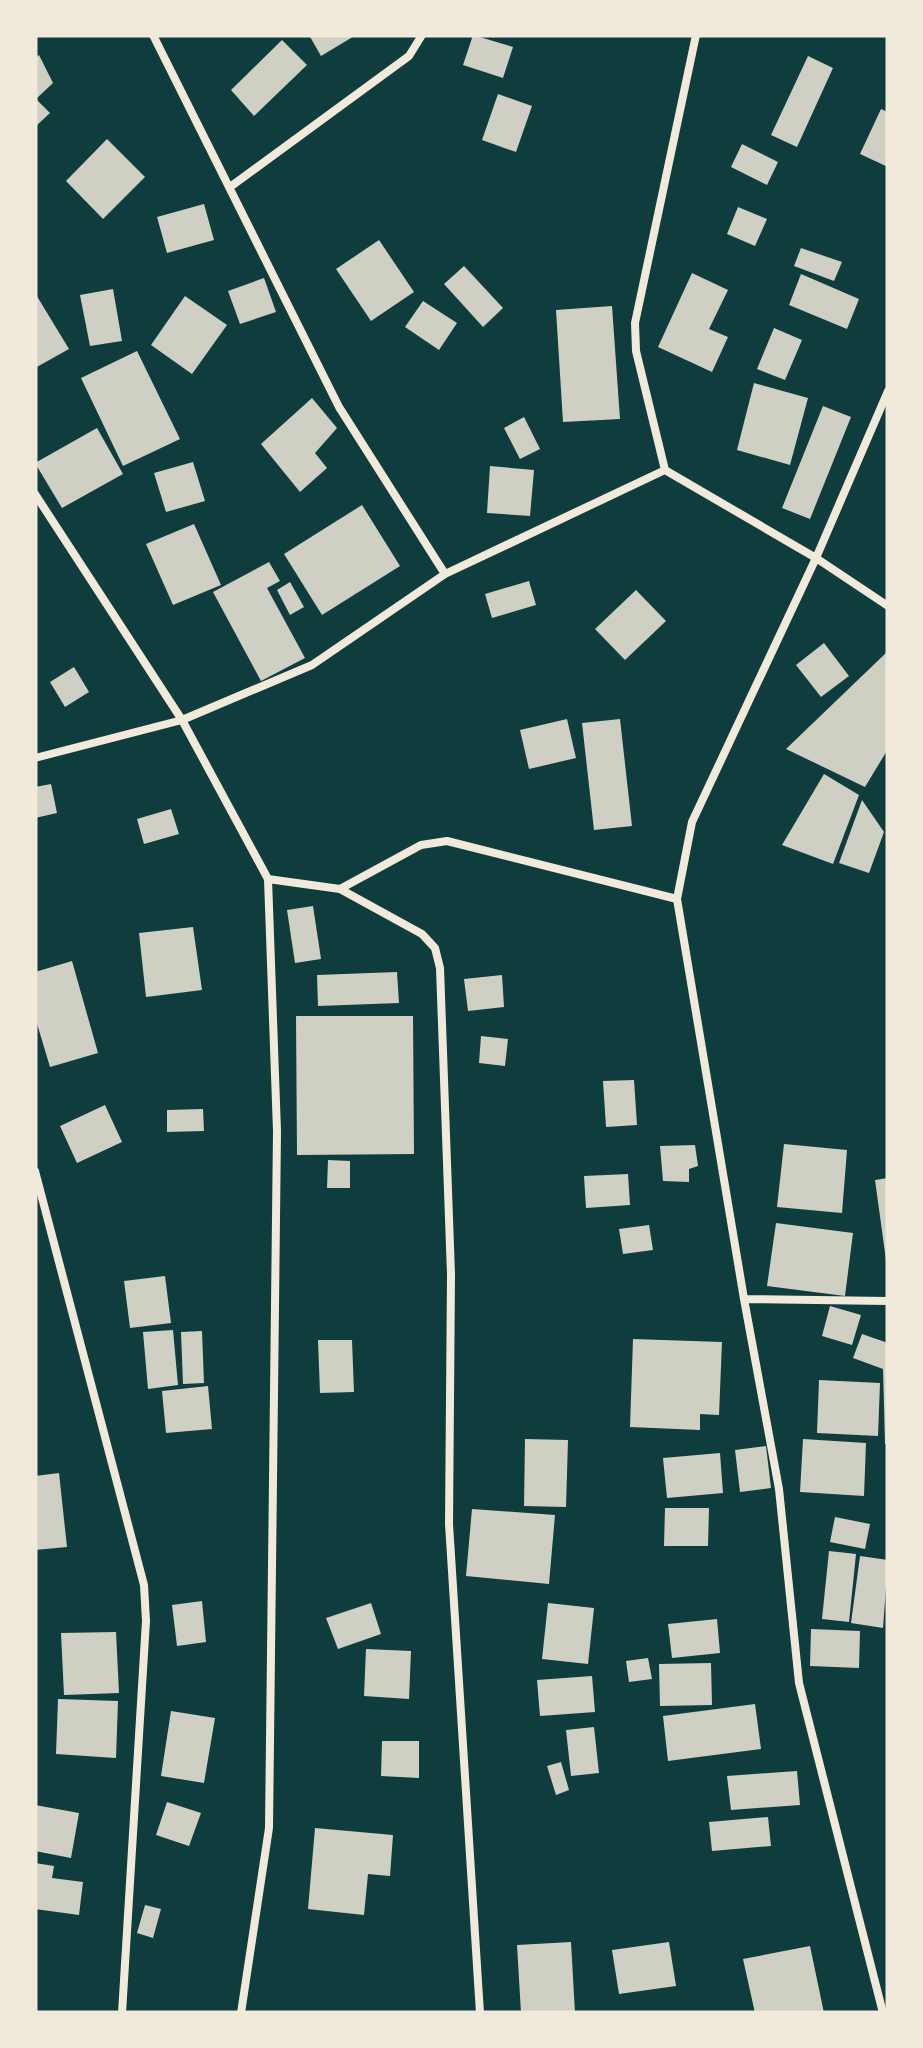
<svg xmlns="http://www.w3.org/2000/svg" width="923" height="2048" viewBox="0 0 923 2048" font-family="Arial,sans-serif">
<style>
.building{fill:#cfcfc3}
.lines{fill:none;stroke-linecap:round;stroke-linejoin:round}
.service{stroke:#f1e9da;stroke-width:8}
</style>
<rect width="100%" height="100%" fill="#0f3d3e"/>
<!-- building -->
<path class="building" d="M309,35H356L321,56Z
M473,35L513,47L503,78L463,65Z
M282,40L307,65L254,116L231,90Z
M39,55L53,83L36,99L50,113L35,127V58Z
M808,56L833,68L797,147L771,135Z
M498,94L532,106L516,152L482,140Z
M881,109L888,112V167L860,154Z
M107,139L145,177L103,219L66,181Z
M742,144L778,162L767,185L731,167Z
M204,204L214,240L167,253L157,217Z
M738,207L767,219L755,246L727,234Z
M379,240L414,292L371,321L336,269Z
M801,248L842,262L834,281L794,266Z
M464,266L503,308L483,327L444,284Z
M692,273L728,290L709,329L728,337L712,372L658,347Z
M801,274L859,299L847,329L789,305Z
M264,278L276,312L240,324L228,291Z
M113,289L122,341L90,346L80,295Z
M35,293L69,349L35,368Z
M185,296L227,325L192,374L151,345Z
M423,301L457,323L439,350L405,327Z
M612,306L620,419L563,422L556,310Z
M774,328L802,340L785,380L757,369Z
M137,351L180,439L123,466L81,378Z
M754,383L808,398L790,465L737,450Z
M312,398L337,428L315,453L327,468L300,492L261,444Z
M823,406L851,417L810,519L782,508Z
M524,417L540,449L520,459L504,428Z
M97,428L123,474L62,508L35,463Z
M193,462L205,501L166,512L154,473Z
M490,466L534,470L530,516L487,513Z
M362,505L400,566L322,615L284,554Z
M194,524L221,585L173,605L146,544Z
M269,562L280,581L267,588L305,658L261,681L213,592Z
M529,581L536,605L492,618L485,594Z
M290,582L304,607L290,615L277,590Z
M636,590L666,621L625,660L595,629Z
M824,643L849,676L821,697L796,665Z
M888,651V749L865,787L786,749Z
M74,667L89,692L65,707L50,682Z
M567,719L576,758L529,769L520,730Z
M620,719L632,826L594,830L582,723Z
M824,774L859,795L833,864L782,845Z
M51,784L57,813L35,818V787Z
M862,800L884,832L869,873L839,863Z
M171,809L179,834L144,844L137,819Z
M313,906L321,959L295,963L287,910Z
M193,927L202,990L146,997L139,933Z
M72,961L98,1053L50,1067L35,1017V972Z
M397,972L399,1003L318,1006L317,975Z
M502,975L504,1007L468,1011L464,979Z
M296,1016H413L414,1154L297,1155Z
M481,1036L508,1039L505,1066L479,1063Z
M634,1080L637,1125L606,1127L603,1081Z
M105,1105L122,1142L77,1163L60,1126Z
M203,1109L204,1131L167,1132V1110Z
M784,1144L847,1150L842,1213L777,1207Z
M695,1145L698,1166L689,1169V1182L663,1181L660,1146Z
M328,1160L350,1161V1188H327Z
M628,1174L630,1205L586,1208L584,1176Z
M888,1178V1259L886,1260L875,1180Z
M776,1223L853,1233L845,1296L767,1286Z
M649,1225L653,1250L623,1254L619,1229Z
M165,1276L171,1323L130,1328L124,1281Z
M830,1306L861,1315L852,1345L822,1336Z
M173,1330L178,1385L148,1389L143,1332Z
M202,1331L204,1383L183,1384L181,1332Z
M862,1334L888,1343V1444H885L883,1369L853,1358Z
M633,1339L722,1342L719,1415L700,1414V1430L630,1427Z
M318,1340H352L354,1392L320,1393Z
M819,1380L880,1383L878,1436L817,1433Z
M208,1386L212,1429L166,1433L162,1391Z
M525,1439L568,1440L566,1507L524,1506Z
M803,1439L866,1443L864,1496L800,1492Z
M766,1446L771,1488L740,1492L735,1450Z
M720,1453L723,1493L667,1498L663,1458Z
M59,1473L67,1547L35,1550V1476Z
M665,1508H709L708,1546H664Z
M472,1509L555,1515L549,1584L466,1576Z
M835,1517L870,1524L865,1549L830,1542Z
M829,1551L856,1554L849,1622L822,1619Z
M860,1556L888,1560L883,1628L851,1623Z
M202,1601L206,1642L177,1646L172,1605Z
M371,1603L381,1634L338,1649L326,1618Z
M548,1603L594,1608L588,1664L542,1659Z
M717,1619L720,1653L672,1658L668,1624Z
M811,1629L860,1631L859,1668L810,1666Z
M116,1632L119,1693L64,1695L61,1633Z
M366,1649L411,1651L409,1699L364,1696Z
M648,1658L652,1679L629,1682L626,1661Z
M711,1663L712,1705L660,1706L659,1664Z
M592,1676L595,1712L540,1716L537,1680Z
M58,1699L118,1701L116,1758L56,1754Z
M755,1704L761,1749L668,1761L663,1716Z
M171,1711L215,1718L204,1783L161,1776Z
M594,1727L599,1773L571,1776L566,1730Z
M382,1741H419V1778L381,1776Z
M561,1762L569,1790L556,1795L547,1766Z
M797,1771L800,1805L731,1810L727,1776Z
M167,1802L201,1813L189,1846L156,1835Z
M35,1805L79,1813L71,1858L35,1851Z
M768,1817L771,1846L712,1851L709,1822Z
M315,1828L393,1835L390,1876L368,1874L364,1915L308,1909Z
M35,1863L54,1866L52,1878L83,1882L79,1915L35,1909Z
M145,1905L161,1909L153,1938L137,1933Z
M571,1942L575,2013H521L517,1945Z
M669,1942L676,1986L619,1994L612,1950Z
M810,1946L824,2013H755L743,1959Z"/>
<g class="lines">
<!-- service -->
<path class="service" d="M153,35L339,407L445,574
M230,187L409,56L422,35
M665,470L636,351L635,323L696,35
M35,494L182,720L268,879L277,1131L269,1828L241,2013
M35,758L182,720L312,665L445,574L665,470L816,558L888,606
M268,879L340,889L422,934L435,948L440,968L451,1274L449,1524L480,2013
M340,889L421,845L447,841L677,899
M35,1171L144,1585L146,1621L122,2013
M744,1299L888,1301
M883,2013L799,1683L779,1489L744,1299L677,899L692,822L816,558L888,391"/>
</g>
<!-- border -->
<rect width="923" height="2048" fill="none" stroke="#f1e9da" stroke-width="75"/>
</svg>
